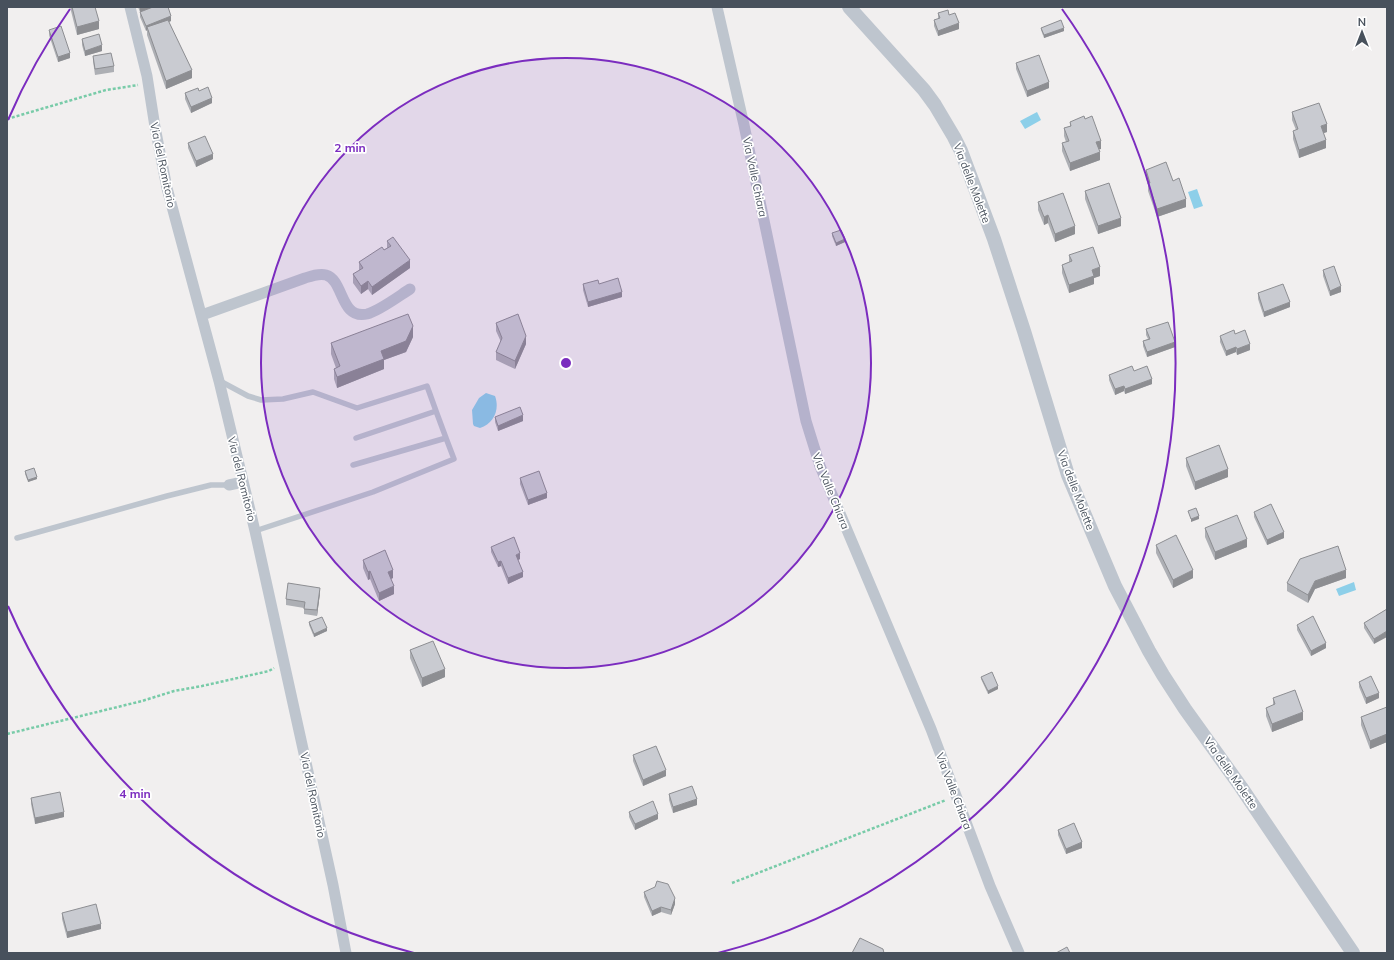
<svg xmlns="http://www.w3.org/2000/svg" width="1394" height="960" viewBox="0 0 1394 960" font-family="Mulish,sans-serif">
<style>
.water{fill:#8dcfe9}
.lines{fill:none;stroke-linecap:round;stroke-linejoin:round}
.path{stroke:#78cba8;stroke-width:2.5;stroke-dasharray:3 2;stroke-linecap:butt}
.service{stroke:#bec5ce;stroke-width:5.5}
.minor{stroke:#bec5ce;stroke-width:11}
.tertiary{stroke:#bec5ce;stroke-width:14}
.wall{fill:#adafb4}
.shaded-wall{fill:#8d8e92}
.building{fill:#c9cbd1;stroke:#8d8e92}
.ring{fill:none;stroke:#7b2cbf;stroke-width:2}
.labels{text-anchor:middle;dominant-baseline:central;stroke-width:3.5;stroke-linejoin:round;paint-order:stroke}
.street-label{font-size:11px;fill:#48515c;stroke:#fff}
.centre{fill:#7b2cbf;stroke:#fff;stroke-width:2}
.ring-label{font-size:12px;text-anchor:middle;font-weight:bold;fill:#7b2cbf;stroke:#fff;stroke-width:3.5;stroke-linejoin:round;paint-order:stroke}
</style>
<rect width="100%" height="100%" fill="#f1efef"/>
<!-- water -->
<path class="water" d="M1037,112L1041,120L1025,129L1020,121Z
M1197,189L1203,206L1194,209L1188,192Z
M486,393L495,396C500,409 494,424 480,428L474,426L473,424L472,410L479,398Z
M1354,582L1356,590L1339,596L1336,589Z"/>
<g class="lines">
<!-- path -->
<path class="path" d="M7,119L106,90L138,85
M7,734L142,701L174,691L202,686L269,671L274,668
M732,883L946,800"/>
<!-- service -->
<path class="service" d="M220,381L248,396L261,400L283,399L313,392L357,408L427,386L436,411L356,438
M436,411L446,438
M255,531L373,492L454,459L446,438L353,465
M17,538L167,496L211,485H229"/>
<!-- minor -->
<path class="minor" d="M130,7L147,76L155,127L167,188L219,381L255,531L333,885L346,953
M717,7L744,125L806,421L820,466L931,729L990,886L1019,953
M202,315L305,278C311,276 319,273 326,275C344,280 340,320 367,314C379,311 399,296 410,289
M229,485L243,482"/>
<!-- tertiary -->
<path class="tertiary" d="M849,7L924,90L935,105L954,137L961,151L994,239L1024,331L1068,475L1115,586L1149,651L1163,675L1185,709L1241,787L1353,953"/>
</g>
<!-- wall -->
<path class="wall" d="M70,7H95L99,29L77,35Z
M138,7H168L171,21L169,22L192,78L166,89L147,35V30L146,31L140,17V12Z
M938,13L959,29L938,36L934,26V20L938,19Z
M1041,28L1064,31L1044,38L1041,30Z
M49,30L70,58L58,62L49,35Z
M82,39L102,51L85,56L82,45Z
M93,56L114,66V72L95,75L93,61Z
M1016,63L1049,88L1027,97L1016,69Z
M199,91L212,103L191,113L185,99V93Z
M1292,112L1327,132L1323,133L1326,148L1299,158L1293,139V131L1296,130L1292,120Z
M1085,119L1101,149H1099L1100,160L1070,171L1062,151V143L1066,142L1064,136V128L1070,126V122Z
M188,143L213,159L196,167L188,148Z
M1146,170L1173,181L1186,207L1157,217L1148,191V185L1146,178Z
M1085,191L1121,226L1098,234L1085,199Z
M1038,202L1075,234L1055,242L1048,223L1044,225L1038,210Z
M832,233L845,242L836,246L832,236Z
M387,241L410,268L372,295L368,289L361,294L353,283V274L359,271V262L384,250L387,248Z
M1069,255L1100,276L1094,278V284L1069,293L1062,273V265L1069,262Z
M1323,270L1341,292L1330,296L1323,276Z
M583,284H599L622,297L588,307L583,290Z
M1258,293L1290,307L1264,317L1258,299Z
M496,323L526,344L515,369L496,360V352L501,342L496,331Z
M1146,329L1175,347L1147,357L1143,346V341L1148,339L1146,335Z
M1235,334L1250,350L1237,355L1236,352L1226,356L1220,342V336Z
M413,337L406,352L384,360V369L337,388L334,379V369L336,368L331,354V343Z
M1134,371L1152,384L1125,394L1124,391L1115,395L1109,380V375Z
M495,417L523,421L498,431L495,422Z
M1186,458L1228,477L1195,490L1186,466Z
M25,471L37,479L28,482L25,474Z
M520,478L547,498L528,505L520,484Z
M1254,512L1284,538L1267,545L1254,517Z
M1205,528L1247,547L1215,560L1205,537Z
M1156,545L1193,578L1173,588L1156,553Z
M491,547L520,559L518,560L523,577L508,584L501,566L498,567L491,552Z
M363,560L393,578L391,579L394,594L379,601L370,579L368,580L363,568Z
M1346,578L1315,589L1308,603L1287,591V583Z
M320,593L317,616L304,614V608L286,605V599Z
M1387,609L1374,644L1364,628V623Z
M309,622L327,631L314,637L309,625Z
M1297,625L1326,648L1311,656L1297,630Z
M410,650L445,677L422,687L410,658Z
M981,677L998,689L988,694L981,679Z
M1359,682L1379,698L1366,704L1359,687Z
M1273,698L1303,720L1272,732L1266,716V708L1273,705Z
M1387,707V742L1370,749L1361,725V717Z
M633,755L666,776L643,786L633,761Z
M669,794L697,805L673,813L669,800Z
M31,798L64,817L35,824L31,804Z
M629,812L658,819L635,830L629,817Z
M1058,830L1082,848L1066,854L1058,835Z
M644,892L675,904L671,915L661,912L652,916L644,897Z
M62,913L101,929L67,938L62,919Z"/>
<!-- shaded-wall -->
<path class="shaded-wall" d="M140,7H154L140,12Z
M171,16V21L148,30L147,27V30L146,31V26Z
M99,21V29L77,35V27Z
M959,23V29L938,36V31Z
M1064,28V31L1044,38V35Z
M102,45V51L85,56V51Z
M70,53V58L58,62V57Z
M192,70V78L166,89V81Z
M1049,82V88L1027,97V91Z
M212,98V103L191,113V107Z
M1327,124V132L1321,134V126Z
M1326,140V148L1299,158V150Z
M1101,141V149L1096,150V142Z
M1100,152V160L1070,171V163Z
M213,154V159L196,167V161Z
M1186,199V207L1157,217V209Z
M1048,215V223L1044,225V217Z
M1121,218V226L1098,234V226Z
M1075,226V234L1055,242V234Z
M845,239V242L836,246V243Z
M410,260V268L372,295V287Z
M1100,267V276L1094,278V284L1069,293V285L1092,270Z
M368,281V289L361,294V286Z
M1341,286V292L1330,296V291Z
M622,292V297L588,307V302Z
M1290,302V307L1264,317V312Z
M413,326V337L406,352L384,360V369L337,388V377L381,351Z
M526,336V344L515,369V361Z
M1175,342V347L1147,357V352Z
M1250,344V350L1237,355V349Z
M1236,347V352L1226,356V351Z
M1152,379V384L1125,394V389Z
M1124,386V391L1115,395V389Z
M523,415V421L498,431V426Z
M1228,469V477L1195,490V482Z
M37,477V479L28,482V480Z
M547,493V498L528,505V500Z
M1199,516V519L1191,522V519Z
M1284,532V538L1267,545V540Z
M1247,539V547L1215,560V552Z
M520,553V559L516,561V555Z
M501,561V566L498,567V562Z
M393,570V578L388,580V572Z
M1193,570V578L1173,588V580Z
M1346,570V578L1315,589L1308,603V595L1315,581Z
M370,571V579L368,580V572Z
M523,572V577L508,584V578Z
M394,586V594L379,601V593Z
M320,588V593L317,616V610Z
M327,628V631L314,637V634Z
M1387,631V637L1374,644V639Z
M1326,643V648L1311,656V651Z
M445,669V677L422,687V678Z
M998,686V689L988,694V691Z
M1379,693V698L1366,704V698Z
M1303,712V720L1272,732V724Z
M1387,734V742L1370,749V741Z
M666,770V776L643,786V780Z
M697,799V805L673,813V807Z
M64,812V817L35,824V818Z
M658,814V819L635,830V824Z
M1082,842V848L1066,854V849Z
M675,898V904L671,915V910Z
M661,907V912L652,916V911Z
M101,924V929L67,938V932Z"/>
<!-- building -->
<path class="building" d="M72,7H95L99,21L77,27Z
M153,7H168L171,16L146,26L140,12Z
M948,10L949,15L955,13L959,23L938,31L934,20L940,18L938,13Z
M168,20L192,70L166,81L147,27Z
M1061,20L1064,28L1044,35L1041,28Z
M61,26L70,53L58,57L49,30Z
M99,34L102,45L85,51L82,39Z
M111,53L114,66L95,69L93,56Z
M1039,55L1049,82L1027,91L1016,63Z
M208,87L212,98L191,107L185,93L198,88L199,91Z
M1319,103L1327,124L1321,126L1326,140L1299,150L1293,131L1298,129L1292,112Z
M1084,116L1085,119L1092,116L1101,141L1096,142L1100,152L1070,163L1062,143L1069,141L1064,128L1071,126L1070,122Z
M205,136L213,154L196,161L188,143Z
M1166,162L1173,181L1179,178L1186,199L1157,209L1148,183H1150L1146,170Z
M1109,183L1121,218L1098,226L1085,191Z
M1063,193L1075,226L1055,234L1048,215L1044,217L1038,202Z
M841,230L845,239L836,243L832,233Z
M393,237L410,260L372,287L368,281L361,286L353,274L363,268L359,262L382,247L384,250L391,246L387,241Z
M1093,247L1100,267L1092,270L1094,276L1069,285L1062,265L1072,261L1069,255Z
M1334,266L1341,286L1330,291L1323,270Z
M618,278L622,292L588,302L583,284L598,280L599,284Z
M1283,284L1290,302L1264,312L1258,293Z
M408,314L413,326L406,341L381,351L384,359L337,377L334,369L340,366L331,343Z
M518,314L526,336L515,361L496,352L502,338L496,323Z
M1168,322L1175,342L1147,352L1143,341L1150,339L1146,329Z
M1234,330L1235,334L1245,330L1250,344L1237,349L1236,347L1226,351L1220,336Z
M1132,366L1134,371L1147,366L1152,379L1125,389L1124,386L1115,389L1109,375Z
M520,407L523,415L498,426L495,417Z
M1219,445L1228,469L1195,482L1186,458Z
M34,468L37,477L28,480L25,471Z
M539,471L547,493L528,500L520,478Z
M1271,504L1284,532L1267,540L1254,512Z
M1196,508L1199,516L1191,519L1188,511Z
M1237,515L1247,539L1215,552L1205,528Z
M1176,535L1193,570L1173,580L1156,545Z
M514,537L520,553L516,555L523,572L508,578L501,561L498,562L491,547Z
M1338,546L1346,570L1315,581L1308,595L1287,583L1300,559Z
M385,550L393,570L388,572L394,586L379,593L370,571L368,572L363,560Z
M288,583L320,588L317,610L304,609L305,602L286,599Z
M1387,609V631L1374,639L1364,623Z
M1313,616L1326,643L1311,651L1297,625Z
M322,617L327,628L314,634L309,622Z
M433,641L445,669L422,678L410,650Z
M992,672L998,686L988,691L981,677Z
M1371,676L1379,693L1366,698L1359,682Z
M1295,690L1303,712L1272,724L1266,708L1275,704L1273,698Z
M1387,707V734L1370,741L1361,717Z
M656,746L666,770L643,780L633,755Z
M692,786L697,799L673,807L669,794Z
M60,792L64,812L35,818L31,798Z
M653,801L658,814L635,824L629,812Z
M1074,823L1082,842L1066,849L1058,830Z
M657,881L668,884L675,898L671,910L661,907L652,911L644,892L655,887Z
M96,904L101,924L67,932L62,913Z
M860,938L883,949L884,953H852Z
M1067,947L1070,953H1056Z"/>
<!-- distance rings -->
<circle cx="566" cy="363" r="305" fill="#7b2cbf" fill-opacity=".12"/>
<g class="ring">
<circle cx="566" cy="363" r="305"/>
<path d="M414 953A609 609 0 0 1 8 606M8 120A609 609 0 0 1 70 9M1062 9A609 609 0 0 1 718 953"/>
</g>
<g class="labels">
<!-- street labels -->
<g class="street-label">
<text transform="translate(163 165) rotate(78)">Via del Romitorio</text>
<text transform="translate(755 177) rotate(78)">Via Valle Chiara</text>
<text transform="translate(972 183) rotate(69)">Via delle Molette</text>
<text transform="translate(242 479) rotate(76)">Via del Romitorio</text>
<text transform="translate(1076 490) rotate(69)">Via delle Molette</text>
<text transform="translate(831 491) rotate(68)">Via Valle Chiara</text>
<text transform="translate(1231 773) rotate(55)">Via delle Molette</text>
<text transform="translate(954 791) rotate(69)">Via Valle Chiara</text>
<text transform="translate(313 795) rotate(78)">Via del Romitorio</text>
</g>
</g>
<circle cx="566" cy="363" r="6" class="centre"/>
<g class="ring-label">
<text x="350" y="152">2 min</text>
<text x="135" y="798">4 min</text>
</g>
<!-- border -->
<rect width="1394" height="960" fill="none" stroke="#48515c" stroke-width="16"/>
<!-- north arrow -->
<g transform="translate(1362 32)" stroke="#ffffff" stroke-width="3" paint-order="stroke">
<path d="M0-3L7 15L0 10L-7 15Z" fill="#48515c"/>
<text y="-6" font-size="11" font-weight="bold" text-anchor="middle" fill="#48515c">N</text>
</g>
</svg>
